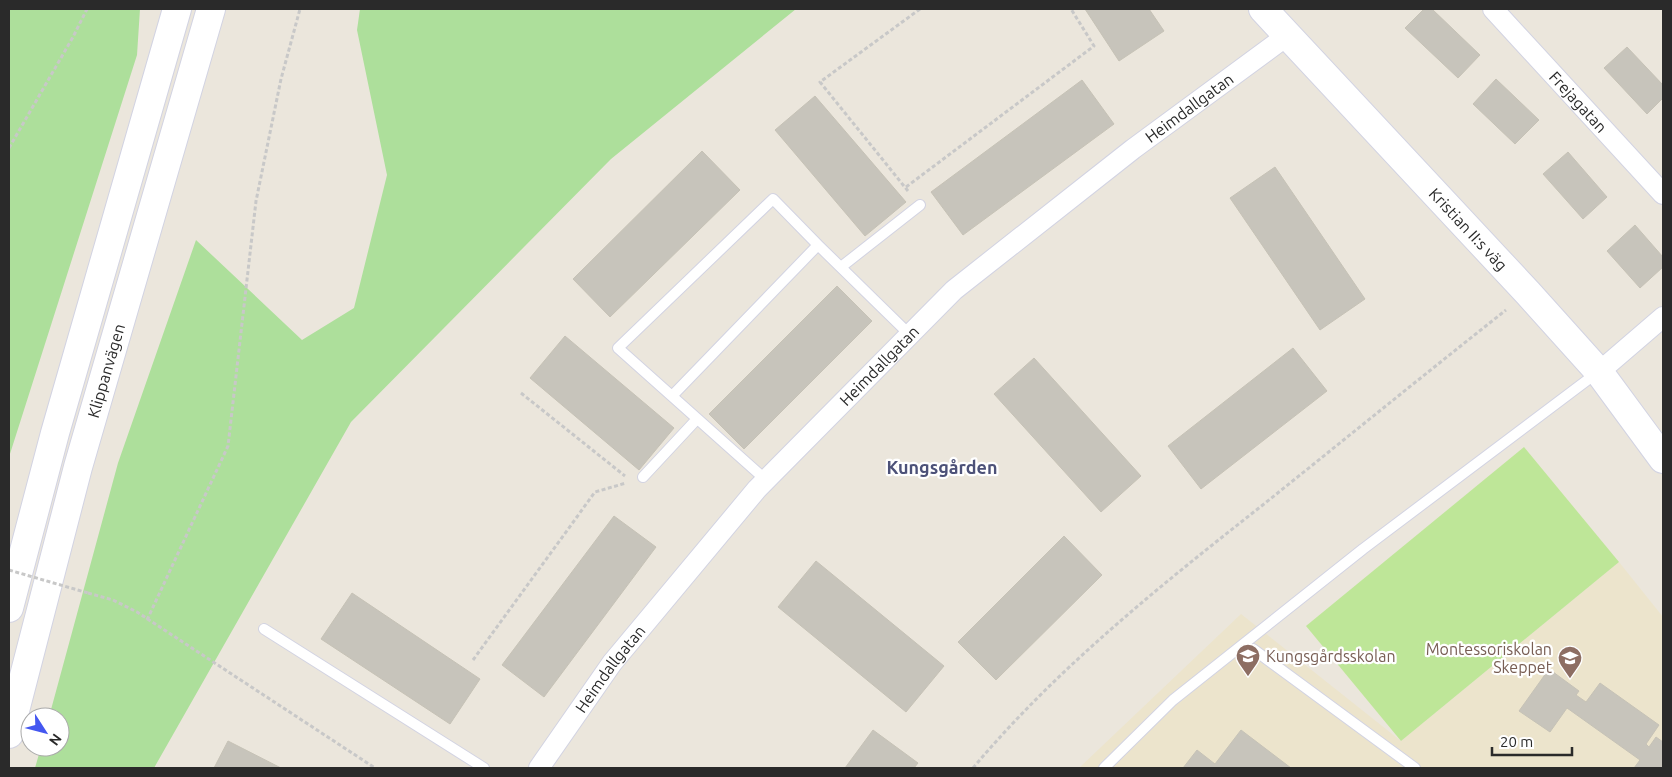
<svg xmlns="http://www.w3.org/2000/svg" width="1672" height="777" viewBox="0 0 1672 777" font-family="Ubuntu,sans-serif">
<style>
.education{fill:#ece4cc}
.green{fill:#addf9b}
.pitch{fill:#bee698}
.building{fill:#c7c4bb;stroke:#c6c2b6}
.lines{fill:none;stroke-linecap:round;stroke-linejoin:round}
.lane-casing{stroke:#d2d3e2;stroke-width:12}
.street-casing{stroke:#d2d3e2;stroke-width:22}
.secondary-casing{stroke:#d2d3e2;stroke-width:30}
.path{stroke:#c8c8c8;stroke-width:3;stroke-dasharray:4 2.5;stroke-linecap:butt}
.lane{stroke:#fff;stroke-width:10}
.street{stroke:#fff;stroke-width:20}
.secondary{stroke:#fff;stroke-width:28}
.path-bridge{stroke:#c8c8c8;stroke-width:3;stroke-dasharray:4 2.5;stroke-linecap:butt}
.labels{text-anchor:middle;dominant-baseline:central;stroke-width:4.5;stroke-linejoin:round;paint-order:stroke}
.street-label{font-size:16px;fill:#2a2a2a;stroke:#fff}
.education-label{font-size:16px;fill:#785e54;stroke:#fff;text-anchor:end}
.neighbourhood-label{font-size:18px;font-weight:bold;fill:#4c5178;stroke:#fff}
</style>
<rect width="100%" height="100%" fill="#ebe6dc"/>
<!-- education -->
<path class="education" d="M1619,562L1663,617V768H1079L1241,614L1401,741Z"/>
<!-- green -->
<path class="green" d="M9,9H140L137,55L9,457Z
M360,9H796L611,159L351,422L154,768H35L41,747H60V717H49L118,463L196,240L302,340L354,308L387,175L357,30Z"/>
<!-- pitch -->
<path class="pitch" d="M1524,447L1619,562L1401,741L1306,626Z"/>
<!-- building -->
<path class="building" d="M1085,9H1149L1164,31L1119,61Z
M1424,9H1432L1480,55L1458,78L1405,28Z
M1627,47L1663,85V98L1647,114L1604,68Z
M1496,79L1539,120L1515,144L1473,104Z
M1082,80L1114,124L963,235L931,192Z
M815,96L906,202L865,236L775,130Z
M702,151L740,190L610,317L573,279Z
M1568,152L1607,197L1583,219L1543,174Z
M1275,167L1365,299L1320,330L1230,198Z
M1635,225L1663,257V267L1640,288L1607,251Z
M837,286L872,321L744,449L709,414Z
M565,336L674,428L639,470L530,378Z
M1293,348L1327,391L1201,489L1168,446Z
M1034,358L1141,476L1101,512L994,394Z
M614,516L656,547L544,697L502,665Z
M1064,536L1102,575L996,680L958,642Z
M816,561L944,666L906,712L778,607Z
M352,593L480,679L450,724L321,639Z
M1549,669L1579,691L1576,695L1586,702L1600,683L1659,725L1646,744L1649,747L1656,737L1663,742V768H1634L1640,760L1567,708L1550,732L1519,711Z
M873,730L918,763L914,768H845Z
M1241,730L1291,768H1183L1197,750L1215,764Z
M228,741L281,768H214Z"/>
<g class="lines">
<defs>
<path id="lane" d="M818,245L910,335
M841,267L920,205
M672,396L818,245L773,199L618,348L766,480
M643,477L697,419
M264,629L484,768
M1253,649L1415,768
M1104,768L1173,700L1363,549L1598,372"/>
<g id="street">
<path id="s1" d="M1493,9L1663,194"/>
<path d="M1599,372L1663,317"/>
<path id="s2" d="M539,768L612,663L757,489L954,290L1133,149L1288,35"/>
</g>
<g id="secondary">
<path id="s3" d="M1263,9L1528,293L1599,372L1663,459"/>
<path d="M9,608L55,433L177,9"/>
<path id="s4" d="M9,734L78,467L211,9"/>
</g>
</defs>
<!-- lane casing -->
<use href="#lane" class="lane-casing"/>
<!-- street casing -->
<use href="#street" class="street-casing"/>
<!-- secondary casing -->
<use href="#secondary" class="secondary-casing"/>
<!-- path -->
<path class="path" d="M9,148L73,37L87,9
M906,187L1094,46L1071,9
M908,191L820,82L920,9
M521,393L625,476
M88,593L113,600L137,612L375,768
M147,620L228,446L256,201L281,79L300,9
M473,660L595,492L626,483
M973,768C1057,668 1161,585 1264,504C1345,439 1425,374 1506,310"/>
<!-- lane -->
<use href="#lane" class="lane"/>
<!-- street -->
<use href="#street" class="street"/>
<!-- secondary -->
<use href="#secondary" class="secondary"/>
<!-- path-bridge -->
<path class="path-bridge" d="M9,570L88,593"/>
</g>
<!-- icons -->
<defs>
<symbol id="school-pin" viewBox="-11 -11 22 30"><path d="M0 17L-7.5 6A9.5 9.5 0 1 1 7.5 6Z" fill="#8d6e63" stroke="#fff"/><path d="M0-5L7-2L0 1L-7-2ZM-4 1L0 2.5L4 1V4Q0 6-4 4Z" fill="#fff"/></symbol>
</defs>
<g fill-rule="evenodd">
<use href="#school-pin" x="1234" y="642" width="28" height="38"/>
<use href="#school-pin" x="1556" y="644" width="28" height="38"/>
</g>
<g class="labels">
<!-- street labels -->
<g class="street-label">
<text stroke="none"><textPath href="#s1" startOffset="126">Frejagatan</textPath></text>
<text stroke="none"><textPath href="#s2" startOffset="932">Heimdallgatan</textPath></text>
<text stroke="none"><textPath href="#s3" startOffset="301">Kristian II:s väg</textPath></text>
<text stroke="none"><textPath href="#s2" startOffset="528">Heimdallgatan</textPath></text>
<text stroke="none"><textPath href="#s4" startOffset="376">Klippanvägen</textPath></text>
<text stroke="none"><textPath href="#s2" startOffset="122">Heimdallgatan</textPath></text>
</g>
<!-- education labels -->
<g class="education-label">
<text x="1552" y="649">Montessoriskolan<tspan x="1552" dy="18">Skeppet</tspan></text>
<text x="1266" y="656" text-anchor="start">Kungsgårdsskolan</text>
</g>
<!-- neighbourhood labels -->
<g class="neighbourhood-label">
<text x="942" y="467">Kungsgården</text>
</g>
</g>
<!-- border -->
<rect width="1672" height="777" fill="none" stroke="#2a2a2a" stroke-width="20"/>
<!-- north arrow -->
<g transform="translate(45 732) rotate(126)"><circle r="24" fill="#ffffff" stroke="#aaaaaa"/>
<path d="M0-4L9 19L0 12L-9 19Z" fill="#4457f0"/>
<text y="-8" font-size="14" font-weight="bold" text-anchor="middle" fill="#2a2a2a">N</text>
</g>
<!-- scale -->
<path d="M1492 747v8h80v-8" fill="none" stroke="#2a2a2a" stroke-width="2.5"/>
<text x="1500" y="747" font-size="15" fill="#2a2a2a" stroke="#ffffff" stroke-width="4" paint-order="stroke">20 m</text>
</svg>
